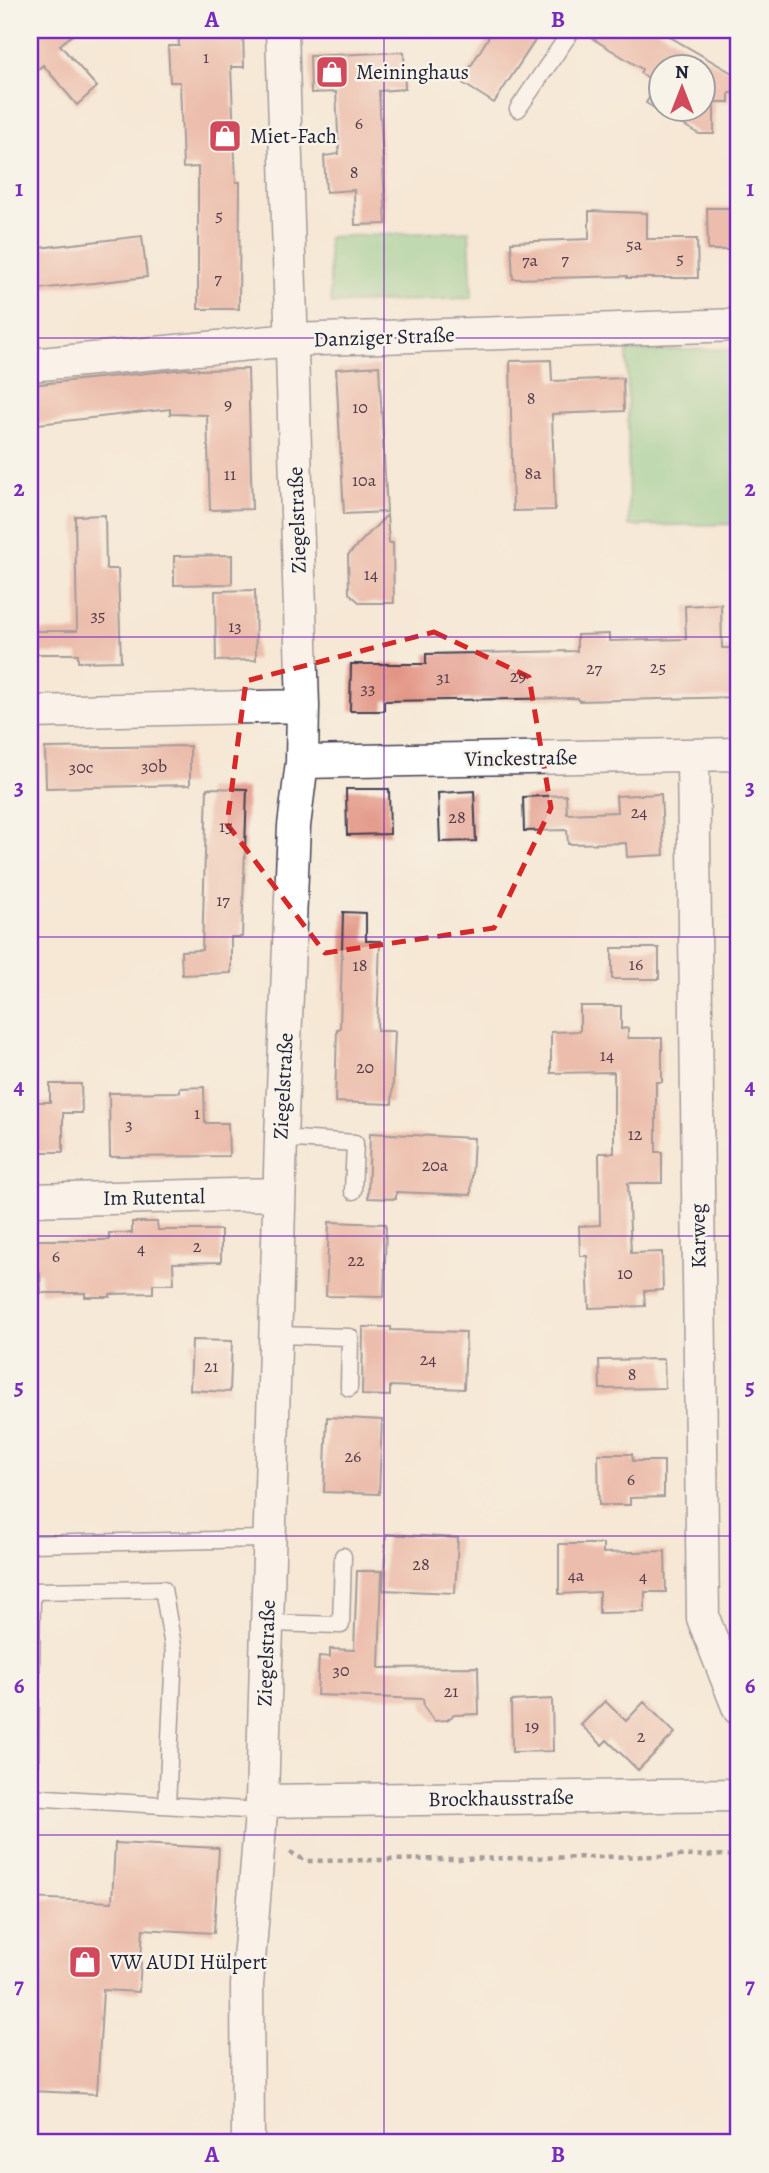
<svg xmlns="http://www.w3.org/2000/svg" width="769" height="2173" viewBox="0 0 769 2173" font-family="Alegreya,serif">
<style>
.green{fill:#81c884;stroke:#527560;stroke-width:2}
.building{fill:#e18b7a;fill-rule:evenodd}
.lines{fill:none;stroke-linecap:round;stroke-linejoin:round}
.lane-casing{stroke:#424052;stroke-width:19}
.street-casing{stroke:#424052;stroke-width:35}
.path{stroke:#424052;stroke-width:4.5;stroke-dasharray:5 5;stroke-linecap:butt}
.lane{stroke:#fff;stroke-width:16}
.street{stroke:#fff;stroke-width:32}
.marked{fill:none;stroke:#d62828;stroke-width:5;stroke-dasharray:14 9;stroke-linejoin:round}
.grid{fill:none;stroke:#7b2cbf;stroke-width:2;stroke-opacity:0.55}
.labels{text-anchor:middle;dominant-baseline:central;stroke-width:5;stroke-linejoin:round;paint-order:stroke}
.number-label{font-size:18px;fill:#523c4b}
.poi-label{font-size:21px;fill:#22223b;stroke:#f7f3e8;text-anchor:start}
.street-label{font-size:21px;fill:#22223b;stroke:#f7f3e8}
.neatline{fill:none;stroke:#7b2cbf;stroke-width:2.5}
.grid-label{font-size:23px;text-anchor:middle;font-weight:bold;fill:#7b2cbf}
</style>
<rect width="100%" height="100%" fill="#f7f3e8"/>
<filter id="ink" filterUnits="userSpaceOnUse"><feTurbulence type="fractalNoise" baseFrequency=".0143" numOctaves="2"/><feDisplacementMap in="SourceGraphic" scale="14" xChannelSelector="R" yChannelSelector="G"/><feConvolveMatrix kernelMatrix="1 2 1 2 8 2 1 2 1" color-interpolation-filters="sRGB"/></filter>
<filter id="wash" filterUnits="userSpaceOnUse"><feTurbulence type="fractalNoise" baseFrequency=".00686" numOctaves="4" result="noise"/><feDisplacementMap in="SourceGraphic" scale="28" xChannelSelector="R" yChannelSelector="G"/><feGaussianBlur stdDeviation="1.57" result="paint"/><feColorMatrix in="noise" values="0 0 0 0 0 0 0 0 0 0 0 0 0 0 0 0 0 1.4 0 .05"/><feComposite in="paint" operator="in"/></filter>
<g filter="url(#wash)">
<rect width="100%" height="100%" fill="#f6e8d5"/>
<!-- green -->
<path class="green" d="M469,231L472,298L331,304L328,237Z
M739,349V524L629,526L627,351Z"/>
<g id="blocks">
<!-- building -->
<path class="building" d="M30,30H78L60,45L97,87L77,105L43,65L30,76Z
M178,30H243L244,67H231L236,182H240L239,309H198V167L183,168L180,82H170L168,46H179Z
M493,30H542L494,103L461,82Z
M582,30H658L739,77V93H729V102H714V134H699L646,103L658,83L640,73L642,69L582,32ZM661,66H703V108H661Z
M404,52L405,89L379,91L386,224L355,225L354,190L326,192L324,156L339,154L336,92L311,93L310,56Z
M707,208H735L736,213H739V240H736V250H708Z
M589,211L647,213V239H697L698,278H627V276L513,279L511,242L589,239Z
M142,236L147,277L30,290V249Z
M551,360L552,381L623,378L624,411L552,414L555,510L513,511L510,361Z
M379,366L387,512L344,514L336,369Z
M186,369H198V370L248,369L252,509L210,510L207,415L170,414V409L30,425V385Z
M105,515L106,569H118L121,661L78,662V654H30V631H77L75,516Z
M387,515L389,543H393L394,603H360L349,593L348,555Z
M232,555V584L174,585V556Z
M255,590L256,660L216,661L215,591Z
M721,604L722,648H739V697L579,701L578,698L384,701V711H350L351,664H426V654L577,651V635L609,634V641L686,639L685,606Z
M190,746V785L46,788L45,748Z
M207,788L247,789L242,937H231V973L182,975L181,951L202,950Z
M346,789H389L390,834L347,835Z
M474,791L476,841L440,842L438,793Z
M661,794L664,855L627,857L626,843L568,844L567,830L524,831L523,797L566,795L567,814L590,813L617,812L616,796Z
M343,912L366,913V941H380L377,1031H395L392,1104L335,1102L337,1029H340Z
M612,948H659V979H612Z
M580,1006H621V1029L628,1028V1038H662V1082H656V1152H662V1183H628L631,1253L662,1252L663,1290L644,1291L645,1306L589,1308L587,1256H580L579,1226L600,1225L599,1153H614V1072L551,1073V1032L580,1031Z
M50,1084H81L82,1113H63V1152H33V1102H50Z
M204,1087L205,1123H228L229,1156L110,1157L109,1093L180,1092V1088Z
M370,1133L474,1138L471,1195L396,1192V1199L368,1198Z
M132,1222H157L158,1230H221V1262L173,1263L174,1284H153V1293L110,1294V1297H85V1293H41L40,1273H30V1240H109V1233H132Z
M329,1222L386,1224L384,1297L326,1296Z
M363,1327H391V1330L466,1332L464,1389L390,1386V1396L362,1395Z
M192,1340L232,1341L230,1392L190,1390Z
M664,1359L665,1388L600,1389L599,1360Z
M327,1417L382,1420L379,1494L324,1492Z
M598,1454H632L633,1461H664V1497L630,1498V1505H599Z
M386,1534L458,1538L455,1593L383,1590Z
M559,1544H603V1553L665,1551L666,1592H645V1612L599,1613V1592L559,1594Z
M357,1571H382L379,1668L478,1667L479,1714L454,1715L447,1720L434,1721L424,1707L423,1699L317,1695L319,1656L330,1657V1649L354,1650Z
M552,1699L553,1751L512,1752L511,1701Z
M605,1701L626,1721L644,1702L675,1733L638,1770L607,1740L602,1745L581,1725Z
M115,1843L219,1848L214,1933L143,1929L139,1992L103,1990L97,2094L30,2091V1898L112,1902Z"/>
</g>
</g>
<g filter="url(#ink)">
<use href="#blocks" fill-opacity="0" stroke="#424052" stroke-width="2"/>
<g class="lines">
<defs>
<path id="lane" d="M518,109L572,30
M281,1138L355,1143L353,1191
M275,1335L350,1337L349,1388
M30,1544L269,1539
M30,1591H32L30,1763
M32,1591L163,1589L174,1652L167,1805
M267,1623L341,1625L343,1556
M30,1797L261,1811"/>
<path id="street" d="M30,365L291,340L739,325
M30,712L303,706
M693,755L703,1618L739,1709
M302,762L739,754
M30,1200L279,1194
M262,1801L739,1795
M248,2143L247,1985L262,1801L281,1138L294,826L302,762L303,706L282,30"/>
</defs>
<!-- lane casing -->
<use href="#lane" class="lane-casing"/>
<!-- street casing -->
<use href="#street" class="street-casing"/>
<!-- path -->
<path class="path" d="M290,1852L306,1861L739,1855"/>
<!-- lane -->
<use href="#lane" class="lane"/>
<!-- street -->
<use href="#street" class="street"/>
</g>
</g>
<!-- marked area -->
<path d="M0 0H769V2173H0ZM434,632L529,677L551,808L494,928L325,953L227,824L246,681Z" fill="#f6e8d5" fill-opacity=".55" fill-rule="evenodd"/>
<path class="marked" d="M434,632L529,677L551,808L494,928L325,953L227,824L246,681Z"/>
<!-- grid -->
<path class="grid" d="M384,30V2143M30,338H739M30,637H739M30,937H739M30,1236H739M30,1536H739M30,1835H739"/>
<!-- icons -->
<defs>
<symbol id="shop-square" viewBox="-11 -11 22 22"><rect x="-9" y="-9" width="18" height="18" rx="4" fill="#d1495b" stroke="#f7f3e8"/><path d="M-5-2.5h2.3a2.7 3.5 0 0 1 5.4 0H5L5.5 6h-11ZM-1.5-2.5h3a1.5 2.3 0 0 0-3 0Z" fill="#fff"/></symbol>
</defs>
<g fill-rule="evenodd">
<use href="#shop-square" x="313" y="53" width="38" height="38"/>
<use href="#shop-square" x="206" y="117" width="38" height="38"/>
<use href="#shop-square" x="66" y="1943" width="38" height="38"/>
</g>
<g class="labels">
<!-- number labels -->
<g class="number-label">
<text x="206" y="57">1</text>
<text x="359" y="123">6</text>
<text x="354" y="172">8</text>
<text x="219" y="215">5</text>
<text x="634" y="244">5a</text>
<text x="680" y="258">5</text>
<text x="565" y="259">7</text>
<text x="530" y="260">7a</text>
<text x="218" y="278">7</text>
<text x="531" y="398">8</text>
<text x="228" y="404">9</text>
<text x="360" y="407">10</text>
<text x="533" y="473">8a</text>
<text x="230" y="474">11</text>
<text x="364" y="480">10a</text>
<text x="371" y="574">14</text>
<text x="98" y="615">35</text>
<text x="235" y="626">13</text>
<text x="658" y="667">25</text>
<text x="594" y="668">27</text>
<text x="518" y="676">29</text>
<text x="443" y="677">31</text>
<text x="368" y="688">33</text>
<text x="154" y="766">30b</text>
<text x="81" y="767">30c</text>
<text x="639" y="812">24</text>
<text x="457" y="817">28</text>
<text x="226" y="826">15</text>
<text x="223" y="900">17</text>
<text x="636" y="964">16</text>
<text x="360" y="965">18</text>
<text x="607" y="1055">14</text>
<text x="365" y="1067">20</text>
<text x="197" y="1113">1</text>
<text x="129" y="1124">3</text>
<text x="635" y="1134">12</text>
<text x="435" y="1165">20a</text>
<text x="197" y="1246">2</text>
<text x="141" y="1248">4</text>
<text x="56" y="1256">6</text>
<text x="356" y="1260">22</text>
<text x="625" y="1273">10</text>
<text x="428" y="1359">24</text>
<text x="211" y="1366">21</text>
<text x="632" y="1374">8</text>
<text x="353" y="1456">26</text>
<text x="631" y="1479">6</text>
<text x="421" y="1564">28</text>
<text x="576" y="1575">4a</text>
<text x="643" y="1576">4</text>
<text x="341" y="1670">30</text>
<text x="451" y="1691">21</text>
<text x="532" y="1726">19</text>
<text x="641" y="1736">2</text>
</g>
<!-- poi labels -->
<g class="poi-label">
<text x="356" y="72">Meininghaus</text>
<text x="250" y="136">Miet-Fach</text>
<text x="110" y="1962">VW AUDI Hülpert</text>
</g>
<!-- street labels -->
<g class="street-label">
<text transform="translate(384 337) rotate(-2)">Danziger Straße</text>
<text transform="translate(297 520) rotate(-92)">Ziegelstraße</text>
<text transform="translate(521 758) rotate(-1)">Vinckestraße</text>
<text transform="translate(283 1086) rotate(-87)">Ziegelstraße</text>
<text transform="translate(154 1197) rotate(-1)">Im Rutental</text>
<text transform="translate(698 1236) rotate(-91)">Karweg</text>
<text transform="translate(266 1653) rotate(-88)">Ziegelstraße</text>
<text transform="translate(501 1798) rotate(-1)">Brockhausstraße</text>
</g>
</g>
<!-- margin -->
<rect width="769" height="2173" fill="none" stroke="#f7f3e8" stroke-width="77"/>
<!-- north arrow -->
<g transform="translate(682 88)"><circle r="33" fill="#f7f3e8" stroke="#a29fa3" stroke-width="2"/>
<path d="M0-5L12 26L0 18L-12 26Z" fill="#d1495b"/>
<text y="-10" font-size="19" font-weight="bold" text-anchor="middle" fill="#22223b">N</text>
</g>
<rect x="38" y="38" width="692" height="2096" class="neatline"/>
<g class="grid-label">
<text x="212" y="27">A</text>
<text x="558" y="27">B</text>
<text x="19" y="196">1</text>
<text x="750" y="196">1</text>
<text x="19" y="496">2</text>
<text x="750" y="496">2</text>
<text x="19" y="795">3</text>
<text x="750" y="795">3</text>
<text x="19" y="1094">4</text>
<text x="750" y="1094">4</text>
<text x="19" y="1394">5</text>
<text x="750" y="1394">5</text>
<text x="19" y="1693">6</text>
<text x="750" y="1693">6</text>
<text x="19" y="1993">7</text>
<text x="750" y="1993">7</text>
<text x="212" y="2162">A</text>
<text x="558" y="2162">B</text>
</g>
</svg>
